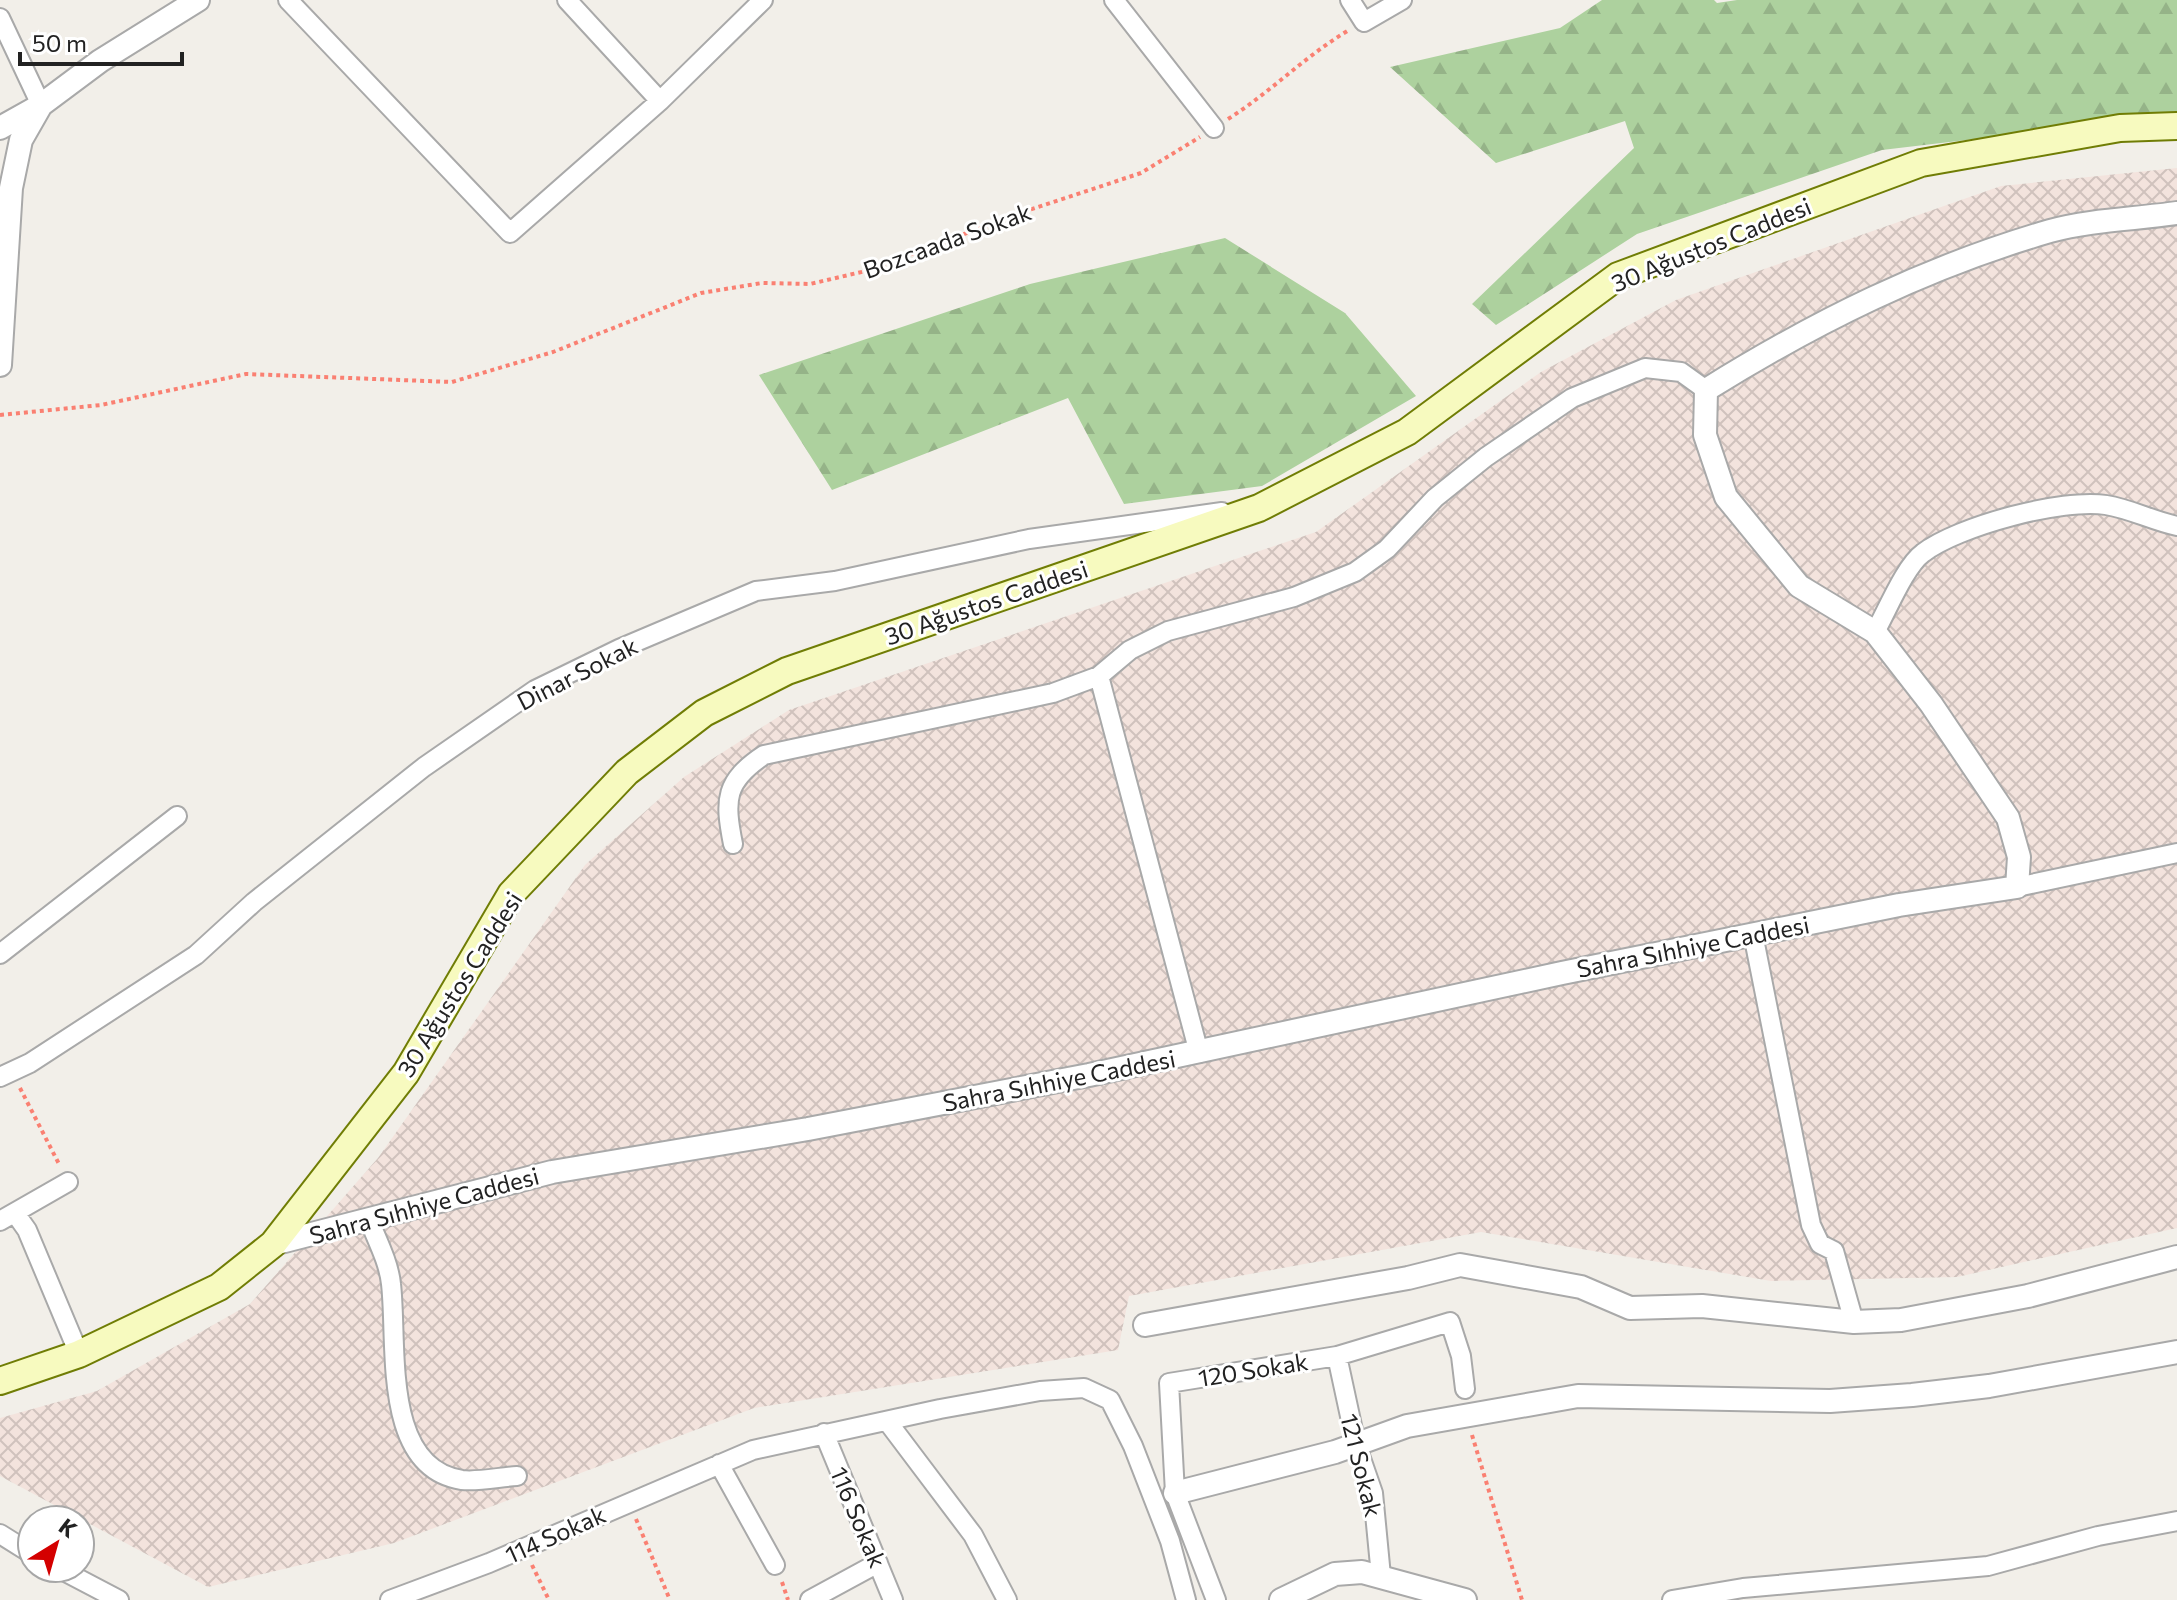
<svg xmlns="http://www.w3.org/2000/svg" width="2177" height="1600" viewBox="0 0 2177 1600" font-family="Commissioner,sans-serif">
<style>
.military{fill:url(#military-cross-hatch)}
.forest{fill:url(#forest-firs)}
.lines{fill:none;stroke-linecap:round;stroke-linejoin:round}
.minor-casing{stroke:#a9a9a9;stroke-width:22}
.tertiary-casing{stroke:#a9a9a9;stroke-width:26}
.secondary-casing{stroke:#707d05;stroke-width:30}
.path{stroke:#fa8072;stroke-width:4;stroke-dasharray:4 4;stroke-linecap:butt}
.minor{stroke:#fff;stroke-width:18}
.tertiary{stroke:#fff;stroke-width:22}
.secondary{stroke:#f7fabf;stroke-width:26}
.labels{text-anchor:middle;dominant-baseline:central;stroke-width:6;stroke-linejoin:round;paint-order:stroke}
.street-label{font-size:24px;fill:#222;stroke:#fff}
</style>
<defs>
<pattern id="military-cross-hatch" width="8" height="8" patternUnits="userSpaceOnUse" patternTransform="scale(2)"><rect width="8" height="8" fill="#f3e3dd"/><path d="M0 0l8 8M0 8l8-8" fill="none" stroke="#d0c2bd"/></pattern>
<pattern id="forest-firs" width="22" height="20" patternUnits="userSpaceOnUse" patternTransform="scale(2)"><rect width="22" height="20" fill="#add19e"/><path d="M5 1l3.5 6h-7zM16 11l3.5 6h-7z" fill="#95b388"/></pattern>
</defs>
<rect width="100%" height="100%" fill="#f2efe9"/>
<!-- military -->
<path class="military" d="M2177,168V1228L1957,1277L1771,1281L1481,1232L1129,1296L1118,1350L754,1408L394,1543L208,1587L0,1476V1418L97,1391L250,1304L378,1158L585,865L684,777L789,710L1316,532L1541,372L1676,300L2001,186Z"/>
<!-- forest -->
<path class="forest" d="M1602,0H1714L1717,3L1737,0H2177V115L1882,150L1637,234L1496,325L1472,304L1634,148L1625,121L1496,163L1390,67L1560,28Z
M1225,238L1345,313L1416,396L1262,486L1124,504L1068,398L832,490L759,375L1030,284Z"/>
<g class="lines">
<defs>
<path id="minor" d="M288,0L510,233L660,101
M567,0L660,101L763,0
M1114,0L1214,128
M1350,0L1364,22L1402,0
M0,18L41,105
M1875,632C1887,611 1905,566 1923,553C1958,526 2063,498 2106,505C2131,509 2153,521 2177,526
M733,844C724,799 725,781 764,755L1053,693L1099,676
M2017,887L2177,853
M1753,934L1811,1225L1820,1244L1834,1251L1854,1322
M0,954L177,816
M1199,1053L1099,676L1130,650L1168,631L1294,597L1355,572L1387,549L1435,498L1486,457L1572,398L1645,368L1681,372L1706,390
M0,1077L30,1063L196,955L254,902L424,767L535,690L619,649L756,591L835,581L1029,539L1222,512
M15,1213L27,1230L79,1354
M369,1220C377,1240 389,1263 391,1284C398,1343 381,1468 462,1480C478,1482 500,1477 517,1476
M0,1221L68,1182
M1337,1356L1356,1444L1373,1493L1381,1576
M887,1421L973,1535L1007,1600
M824,1433L893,1600
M719,1464L775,1565
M0,1534L32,1554
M58,1568L119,1600
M390,1600L489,1563L753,1450L940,1409L1040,1391L1084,1388L1110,1400L1133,1446L1170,1541L1186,1600
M810,1600L878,1563
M1216,1600L1175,1493L1169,1383L1337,1356L1450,1322L1461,1356L1465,1389
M1672,1600L1743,1588L1988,1566L2098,1536L2177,1521"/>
<path id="tertiary" d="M0,128L41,105L100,61L198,0
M0,365L11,188L21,140L41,105
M273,1244L552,1172L808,1129L1089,1075L1562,973L1899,905L2017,887L2019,857L2008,818L1931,704L1875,632L1799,586L1726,497L1705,435L1706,390C1815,322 1926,267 2050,231C2090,220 2136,219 2177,213
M1145,1325L1408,1278L1460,1265L1581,1287L1630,1308L1702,1306L1854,1322L1901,1320L2028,1296L2177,1257
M1175,1493L1335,1452L1407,1426L1578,1396L1830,1401L1912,1395L1989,1386L2177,1352
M1281,1600L1335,1574L1362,1572L1465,1600"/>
<path id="secondary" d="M0,1381L79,1354L219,1287L273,1244L406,1073L511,894L627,772L704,713L787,671L1259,508L1407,432L1618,276L1921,163L2120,128L2177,126"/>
</defs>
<!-- minor casing -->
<use href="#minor" class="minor-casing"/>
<!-- tertiary casing -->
<use href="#tertiary" class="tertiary-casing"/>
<!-- secondary casing -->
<use href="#secondary" class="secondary-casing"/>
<!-- path -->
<path class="path" d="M1228,119C1271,92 1305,56 1349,30
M0,415L101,405L246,374L452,382L553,352L701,293L762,283L810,284L870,270L1014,215L1141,173L1200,137
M20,1088L60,1166
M1472,1435L1522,1600
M636,1519L670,1600
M532,1565L549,1600
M782,1582L788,1600"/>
<!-- minor -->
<use href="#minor" class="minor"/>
<!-- tertiary -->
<use href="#tertiary" class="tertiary"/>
<!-- secondary -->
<use href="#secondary" class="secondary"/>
</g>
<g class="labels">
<!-- street labels -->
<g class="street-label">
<text transform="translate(947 240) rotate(-20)">Bozcaada Sokak</text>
<text transform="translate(1711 244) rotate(-22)">30 Ağustos Caddesi</text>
<text transform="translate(986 602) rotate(-19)">30 Ağustos Caddesi</text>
<text transform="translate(577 673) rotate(-27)">Dinar Sokak</text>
<text transform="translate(1693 946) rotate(-11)">Sahra Sıhhiye Caddesi</text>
<text transform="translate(459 984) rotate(-58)">30 Ağustos Caddesi</text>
<text transform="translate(1059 1080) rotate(-11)">Sahra Sıhhiye Caddesi</text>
<text transform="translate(424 1205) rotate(-15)">Sahra Sıhhiye Caddesi</text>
<text transform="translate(1253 1369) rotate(-9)">120 Sokak</text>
<text transform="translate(1362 1465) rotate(76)">121 Sokak</text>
<text transform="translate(859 1517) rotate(67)">116 Sokak</text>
<text transform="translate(555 1534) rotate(-24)">114 Sokak</text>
</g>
</g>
<!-- north arrow -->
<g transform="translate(56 1544) rotate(37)"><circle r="38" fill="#ffffff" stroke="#a7a7a7" stroke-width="2"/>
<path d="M0-6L14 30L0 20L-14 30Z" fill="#d40000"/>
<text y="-12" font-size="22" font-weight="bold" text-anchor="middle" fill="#222222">K</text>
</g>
<!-- scale -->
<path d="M20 52v12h162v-12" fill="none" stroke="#222222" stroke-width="4"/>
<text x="32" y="52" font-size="24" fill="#222222" stroke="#ffffff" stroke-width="6" paint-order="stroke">50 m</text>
</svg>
